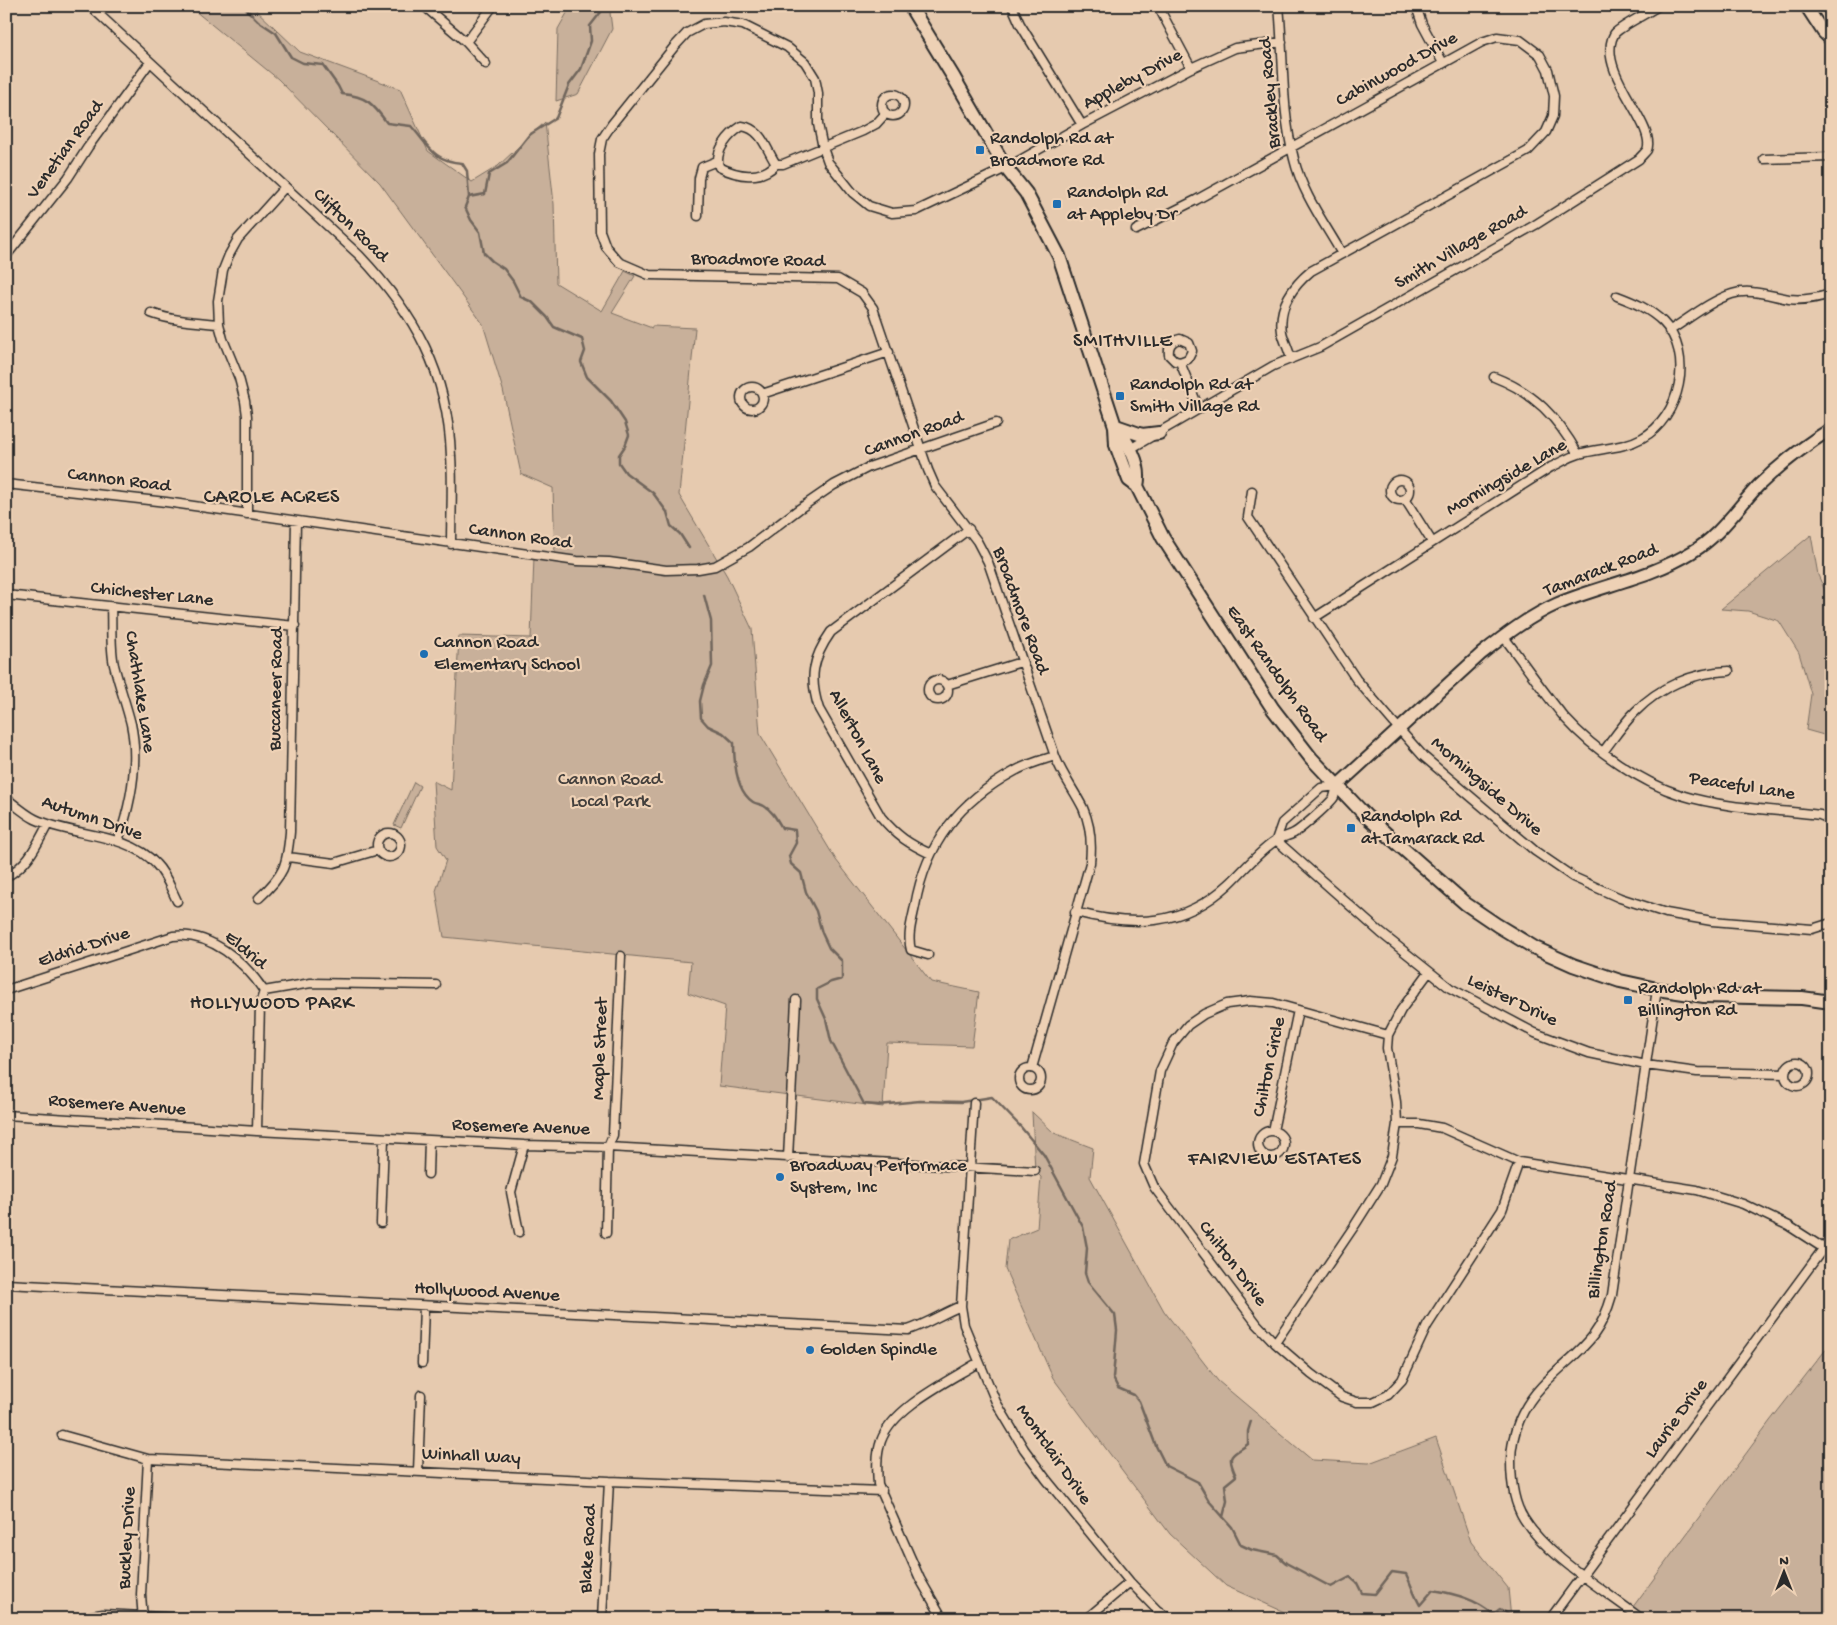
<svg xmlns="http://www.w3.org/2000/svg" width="1837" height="1625" viewBox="0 0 1837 1625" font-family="'Gochi Hand',sans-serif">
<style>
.green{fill:#c8b09a;stroke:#7a6e62}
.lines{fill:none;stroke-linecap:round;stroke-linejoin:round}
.stream{stroke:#6f655b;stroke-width:2.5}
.street-casing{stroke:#2b2b2b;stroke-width:11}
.secondary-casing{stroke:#2b2b2b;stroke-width:15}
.primary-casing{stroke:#2b2b2b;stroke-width:16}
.street{stroke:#eed1b5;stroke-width:8}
.secondary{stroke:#eed1b5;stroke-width:11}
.primary{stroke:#eed1b5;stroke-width:12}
.poi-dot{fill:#1f6fb2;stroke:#eed1b5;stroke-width:2}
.labels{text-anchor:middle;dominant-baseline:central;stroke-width:4.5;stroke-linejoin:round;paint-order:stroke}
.street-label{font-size:19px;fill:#2b2b2b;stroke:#eed1b5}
.poi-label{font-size:19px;fill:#2b2b2b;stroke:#eed1b5;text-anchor:start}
.park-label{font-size:19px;fill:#433f3c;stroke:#eed1b5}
.neighbourhood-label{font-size:20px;letter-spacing:1px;fill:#2b2b2b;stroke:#eed1b5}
</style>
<rect width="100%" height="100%" fill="#e6caaf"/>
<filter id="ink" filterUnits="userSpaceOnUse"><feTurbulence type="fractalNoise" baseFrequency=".02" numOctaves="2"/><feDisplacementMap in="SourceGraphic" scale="10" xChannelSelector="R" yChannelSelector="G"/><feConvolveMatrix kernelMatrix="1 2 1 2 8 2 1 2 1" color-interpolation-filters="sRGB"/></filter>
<g filter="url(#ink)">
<!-- green -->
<path class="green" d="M189,6H252L300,52L400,89L428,151L472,182L498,166L545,122L554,204L556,283L602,311L625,271L635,276L612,313L652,328V326L695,328L679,495L727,576L752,629L760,734L836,860L931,982L979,992L972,1046L887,1043L883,1107L719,1086L725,1006L688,993L691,962L444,937L436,891L446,860L437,846L433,781L451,790L459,636L531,638L534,557L555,558L553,488L521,474L503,390L483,324L380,183L278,79Z
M571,6H615L610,13L612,29L578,94L556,101L558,29Z
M1811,535L1818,575L1831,604V737L1806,730L1811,694L1799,653L1779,621L1748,611L1721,609Z
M414,782L420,786L401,828L394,825Z
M1032,1112L1054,1133L1093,1148L1090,1177L1164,1311L1218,1381L1312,1460L1369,1463L1436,1438L1471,1542L1508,1588L1511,1619H1300L1226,1586L1170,1534L1053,1378L1005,1269L1008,1240L1037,1228L1041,1177L1035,1171Z
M1831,1343V1619H1624L1770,1421Z"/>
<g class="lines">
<!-- stream -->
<path class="stream" d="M243,6L258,21L276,33L291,57L303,63L323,65L338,86L342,94C367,96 373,104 387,123L411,126C429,146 433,161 462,163L467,171L469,197L465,207L471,220L480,232L484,253L492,261L504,269L513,281L521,297L532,302L547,317L554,327L582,339L585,351L581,362L587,377L611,401L625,422L629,435L625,446L619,455V463L626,473L653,493L667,512L671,526L680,534L689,548
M469,197L485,194L489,174L507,163L529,135L556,118L569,85L581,69L591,41L590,26L601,12L600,6
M704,595L711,621L712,666L704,685L700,701L701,718L708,726L723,733L734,743C734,761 736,791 753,802C756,804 761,804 764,806C773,811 777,820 782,828L795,830L796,843L789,856L791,864L801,873L806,892L816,911L822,933L829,948L842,961V979L831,982L817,989V999L826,1019L831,1041L864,1104L878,1105L920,1101L961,1102L992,1097L1020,1126L1044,1155L1083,1227L1087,1248L1085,1273L1088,1282L1115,1315L1117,1330L1113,1378L1118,1388L1134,1395L1139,1401L1156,1446L1166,1466L1198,1482L1209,1501L1232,1527L1241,1545L1252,1550L1277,1555L1286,1563L1331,1587L1350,1577L1357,1583L1362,1593L1375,1594L1392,1572L1406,1574C1411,1584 1414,1595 1420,1605L1433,1590C1455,1594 1476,1599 1493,1614L1500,1609L1516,1619
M1223,1517L1227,1501L1225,1485L1236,1476C1225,1452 1233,1456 1248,1444V1431L1251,1421"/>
<defs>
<path id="street" d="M90,6L359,255C415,314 448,373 451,456C453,485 451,514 451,544
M424,6L466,42L486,64
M1012,6L1020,24L1082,125
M1158,6L1191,68
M1279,6C1284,57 1281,109 1294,159C1302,193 1325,224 1342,254
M1416,6L1422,24L1443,63
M466,42L493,6
M882 105a11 11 0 1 1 22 0a11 11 0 1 1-22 0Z
M742,126C762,129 766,149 776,164C761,181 737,176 719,167C714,151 729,134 742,126Z
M1764,159L1831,157
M776,164H783L863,131L876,124L886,113
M698,216L699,178L702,167L717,161
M1136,230L1196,200L1482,42L1497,37L1520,40L1540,55L1548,70L1554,96L1553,116L1546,132L1528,151L1311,271C1293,286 1278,306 1282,332C1284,341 1289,350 1291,359
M6,256L68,178L88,147L150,62
M151,313C172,321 197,322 219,324
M1669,331C1688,319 1712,300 1732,294C1751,288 1770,296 1789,299C1804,301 1817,298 1831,294
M1180,362L1188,359L1192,351L1189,343L1180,339C1171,341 1168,346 1169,355L1175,361L1180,362L1199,409
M1494,377C1535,393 1557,417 1578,454
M741 398a11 11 0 1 1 22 0a11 11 0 1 1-22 0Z
M762,394L889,352
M1130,449L1273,366L1320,347L1535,225L1639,159C1641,156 1645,153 1647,150C1657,126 1600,75 1612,39C1613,37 1614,34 1615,33C1623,25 1648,13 1658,6
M1390 490a10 10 0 1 1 20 0a10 10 0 1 1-20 0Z
M6,484L166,502L577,561L609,562L666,570L698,569L715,566L749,547L799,509L834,485L869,467L996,423
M1252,491L1248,517L1356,679L1399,729L1423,756L1535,851L1573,877L1620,898L1666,913L1712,921L1812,929L1831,923
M1405,499L1432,542
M247,514V416L245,401L239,378L223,339L219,324L218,301L223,270L229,255L238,239L285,187
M6,595L295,626
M111,607C112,625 110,647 114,665C119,685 126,704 131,724C139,762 131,804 118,841
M1314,618L1551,467C1560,463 1569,457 1579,454C1600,448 1622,449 1642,438C1680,418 1695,354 1663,322C1650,309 1633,302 1617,296
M1503,636C1524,663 1543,692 1565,718C1594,750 1640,782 1681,795C1722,808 1777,810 1820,815L1831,820
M928 690a10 10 0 1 1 20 0a10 10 0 1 1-20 0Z
M947,685L1021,662
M1603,752C1613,739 1623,724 1635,712C1659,687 1694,672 1729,671
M6,798C15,805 25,814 35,819C73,837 127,832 156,864C166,874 171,889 177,901
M377 845a12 12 0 1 1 24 0a12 12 0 1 1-24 0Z
M1276,840L1381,933L1450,988L1535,1033L1589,1053L1646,1065L1697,1072L1785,1074
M931,854C909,844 897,836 881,817L819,709C809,678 812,659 831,632L969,529
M288,857L334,863L378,850
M6,877C29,864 36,846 48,824
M259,898C284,875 287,866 290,832L296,521
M1075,912C1133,927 1183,927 1229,884C1242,872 1262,848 1277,840C1282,837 1289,836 1294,833C1300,830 1331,803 1334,797C1335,794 1336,790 1337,786L1321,788L1282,823L1276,840
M928,955L911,950C907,935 912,921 915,906C926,842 960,801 1015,771C1027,764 1042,760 1055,756
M6,990L173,936C210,931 245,962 264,991
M264,991L311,983L436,985
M1388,1035L1273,1003L1250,1001L1227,1004L1204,1014L1188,1025L1173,1043L1160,1071L1144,1164L1154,1187L1257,1324L1275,1343L1311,1374L1342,1397L1357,1402H1373L1388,1395L1402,1380L1427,1326L1502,1210L1519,1162
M1785 1074a12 12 0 1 1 24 0a12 12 0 1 1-24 0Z
M1019 1079a11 11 0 1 1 22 0a11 11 0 1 1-22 0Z
M1032,1068L1090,863C1092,845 1091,826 1083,808C1074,790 1062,775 1055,756L988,562L977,541L935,486L928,470L873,308L862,293L838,279L649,275L619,262L606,247L600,231L599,154L602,139L612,124L674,47L687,33L704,24L724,22L743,25L787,47L805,62L815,78L818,93V124L823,148L828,162L853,193L869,206L892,213L916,211L1006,168L1082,125L1191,68L1235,48L1282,42
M974,1103L961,1306L964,1325L996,1402L1024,1449L1046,1479L1130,1582L1157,1610L1170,1619
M6,1115L257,1131L524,1145L608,1147L1035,1171
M1397,1124H1419L1442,1128L1519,1162L1697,1190L1743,1204L1789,1226L1831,1253
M1258 1144a13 13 0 1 1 26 0a13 13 0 1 1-26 0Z
M257,1131L260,1004L264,991
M1273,1131L1298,1010
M788,1158L796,1000
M428,1174L429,1140
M381,1223L384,1138
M519,1232L511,1192L524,1145
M606,1233L608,1147L613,1135L621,956
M6,1284L908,1330C927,1324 943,1313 961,1306
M1275,1343L1355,1225L1381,1184L1392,1156L1397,1124L1396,1102L1387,1048L1388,1035L1401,1010L1429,972
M422,1363L424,1306
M62,1435L148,1459L609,1481L882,1491
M418,1471L421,1395
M1639,1617C1603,1589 1548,1557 1524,1519C1513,1502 1511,1481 1511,1461C1511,1433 1523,1406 1542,1386C1575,1351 1598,1345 1612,1295L1657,989
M73,1619L103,1614L203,1619
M143,1619L141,1595L148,1459
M602,1619L609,1481
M943,1619L920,1579L878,1484C877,1470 876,1455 881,1441C893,1407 949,1381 979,1362
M1086,1619L1130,1582
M1550,1619L1831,1238"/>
<path id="secondary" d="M1806,6L1823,32L1831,40
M1337,786L1481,654C1505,635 1530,616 1557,604C1602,585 1650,578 1692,552C1720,536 1737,508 1759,485C1781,464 1805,445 1831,429"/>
<path id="primary" d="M910,6L954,78L1006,168L1026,193L1059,256L1115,426L1116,445L1129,480L1137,486L1163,538L1273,709L1311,758L1366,816L1466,904L1497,925L1535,948L1573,965L1620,981L1657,989L1704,996L1802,998L1831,1002
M1115,426C1128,442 1142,465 1137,486
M1116,426L1142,435L1159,433"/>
</defs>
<!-- street casing -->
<use href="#street" class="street-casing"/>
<!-- secondary casing -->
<use href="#secondary" class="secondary-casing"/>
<!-- primary casing -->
<use href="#primary" class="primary-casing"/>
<!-- street -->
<use href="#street" class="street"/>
<!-- secondary -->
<use href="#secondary" class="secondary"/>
<!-- primary -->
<use href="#primary" class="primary"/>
</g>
</g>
<!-- markers -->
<g class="poi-dot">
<rect x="975" y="145" width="10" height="10" rx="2.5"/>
<rect x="1052" y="199" width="10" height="10" rx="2.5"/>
<rect x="1115" y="391" width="10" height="10" rx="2.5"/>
<circle cx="424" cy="654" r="5"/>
<rect x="1346" y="823" width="10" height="10" rx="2.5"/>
<rect x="1623" y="995" width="10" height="10" rx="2.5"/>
<circle cx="780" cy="1177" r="5"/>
<circle cx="810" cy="1350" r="5"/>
</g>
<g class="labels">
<!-- street labels -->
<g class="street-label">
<text transform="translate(1397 70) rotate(-29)">Cabinwood Drive</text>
<text transform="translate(1133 80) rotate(-28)">Appleby Drive</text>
<text transform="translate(1271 93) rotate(-95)">Brackley Road</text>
<text transform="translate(66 150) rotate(-54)">Venetian Road</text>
<text transform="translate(350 226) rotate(44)">Clifton Road</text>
<text transform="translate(1461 248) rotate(-30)">Smith Village Road</text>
<text transform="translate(758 261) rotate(1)">Broadmore Road</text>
<text transform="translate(914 435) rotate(-20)">Cannon Road</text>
<text transform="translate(1507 478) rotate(-30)">Morningside Lane</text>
<text transform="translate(119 481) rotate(7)">Cannon Road</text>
<text transform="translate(520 537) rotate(8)">Cannon Road</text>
<text transform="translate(1601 571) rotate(-21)">Tamarack Road</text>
<text transform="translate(152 595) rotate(6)">Chichester Lane</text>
<text transform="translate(1020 611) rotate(70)">Broadmore Road</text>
<text transform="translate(1276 674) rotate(55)">East Randolph Road</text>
<text transform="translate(277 689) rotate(-89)">Buccaneer Road</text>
<text transform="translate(139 692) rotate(81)">Chathlake Lane</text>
<text transform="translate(857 737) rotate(62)">Allerton Lane</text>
<text transform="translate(1486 787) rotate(41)">Morningside Drive</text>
<text transform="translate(1742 787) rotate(9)">Peaceful Lane</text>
<text transform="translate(92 819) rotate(19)">Autumn Drive</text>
<text transform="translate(84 948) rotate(-18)">Eldrid Drive</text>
<text transform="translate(245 951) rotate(40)">Eldrid</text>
<text transform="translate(1512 1001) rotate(26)">Leister Drive</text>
<text transform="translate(601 1049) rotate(-88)">Maple Street</text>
<text transform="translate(1270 1067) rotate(-78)">Chilton Circle</text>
<text transform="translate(117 1106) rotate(4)">Rosemere Avenue</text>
<text transform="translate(521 1128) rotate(2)">Rosemere Avenue</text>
<text transform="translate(1603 1240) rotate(-81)">Billington Road</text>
<text transform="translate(1232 1264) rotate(53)">Chilton Drive</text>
<text transform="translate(487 1293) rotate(3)">Hollywood Avenue</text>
<text transform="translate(1677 1419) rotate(-54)">Laurie Drive</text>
<text transform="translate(1053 1455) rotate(55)">Montclair Drive</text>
<text transform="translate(471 1457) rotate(3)">Winhall Way</text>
<text transform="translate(128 1538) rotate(-87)">Buckley Drive</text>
<text transform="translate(589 1549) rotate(-87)">Blake Road</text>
</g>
<!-- poi labels -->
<g class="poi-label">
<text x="990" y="139">Randolph Rd at<tspan x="990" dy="22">Broadmore Rd</tspan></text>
<text x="1067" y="193">Randolph Rd<tspan x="1067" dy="22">at Appleby Dr</tspan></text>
<text x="1130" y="385">Randolph Rd at<tspan x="1130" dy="22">Smith Village Rd</tspan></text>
<text x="434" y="643">Cannon Road<tspan x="434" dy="22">Elementary School</tspan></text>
<text x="1361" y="817">Randolph Rd<tspan x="1361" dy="22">at Tamarack Rd</tspan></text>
<text x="1638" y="989">Randolph Rd at<tspan x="1638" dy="22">Billington Rd</tspan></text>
<text x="790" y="1166">Broadway Performace<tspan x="790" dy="22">System, Inc</tspan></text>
<text x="820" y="1350">Golden Spindle</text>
</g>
<!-- park labels -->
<g class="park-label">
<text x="610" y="780">Cannon Road<tspan x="610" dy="22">Local Park</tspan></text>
</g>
<!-- neighbourhood labels -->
<g class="neighbourhood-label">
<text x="1123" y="342">SMITHVILLE</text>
<text x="272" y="498">CAROLE ACRES</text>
<text x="272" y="1004">HOLLYWOOD PARK</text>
<text x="1275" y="1160">FAIRVIEW ESTATES</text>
</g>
</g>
<!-- margin -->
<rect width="1837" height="1625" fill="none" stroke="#eed1b5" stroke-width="25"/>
<rect x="12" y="12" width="1812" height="1600" fill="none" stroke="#2b2b2b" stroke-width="2" filter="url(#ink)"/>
<!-- north arrow -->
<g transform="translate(1784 1572)" stroke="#eed1b5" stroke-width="4" paint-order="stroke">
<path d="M0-4L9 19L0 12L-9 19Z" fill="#2b2b2b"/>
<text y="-8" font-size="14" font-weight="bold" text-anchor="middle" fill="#2b2b2b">N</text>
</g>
</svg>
